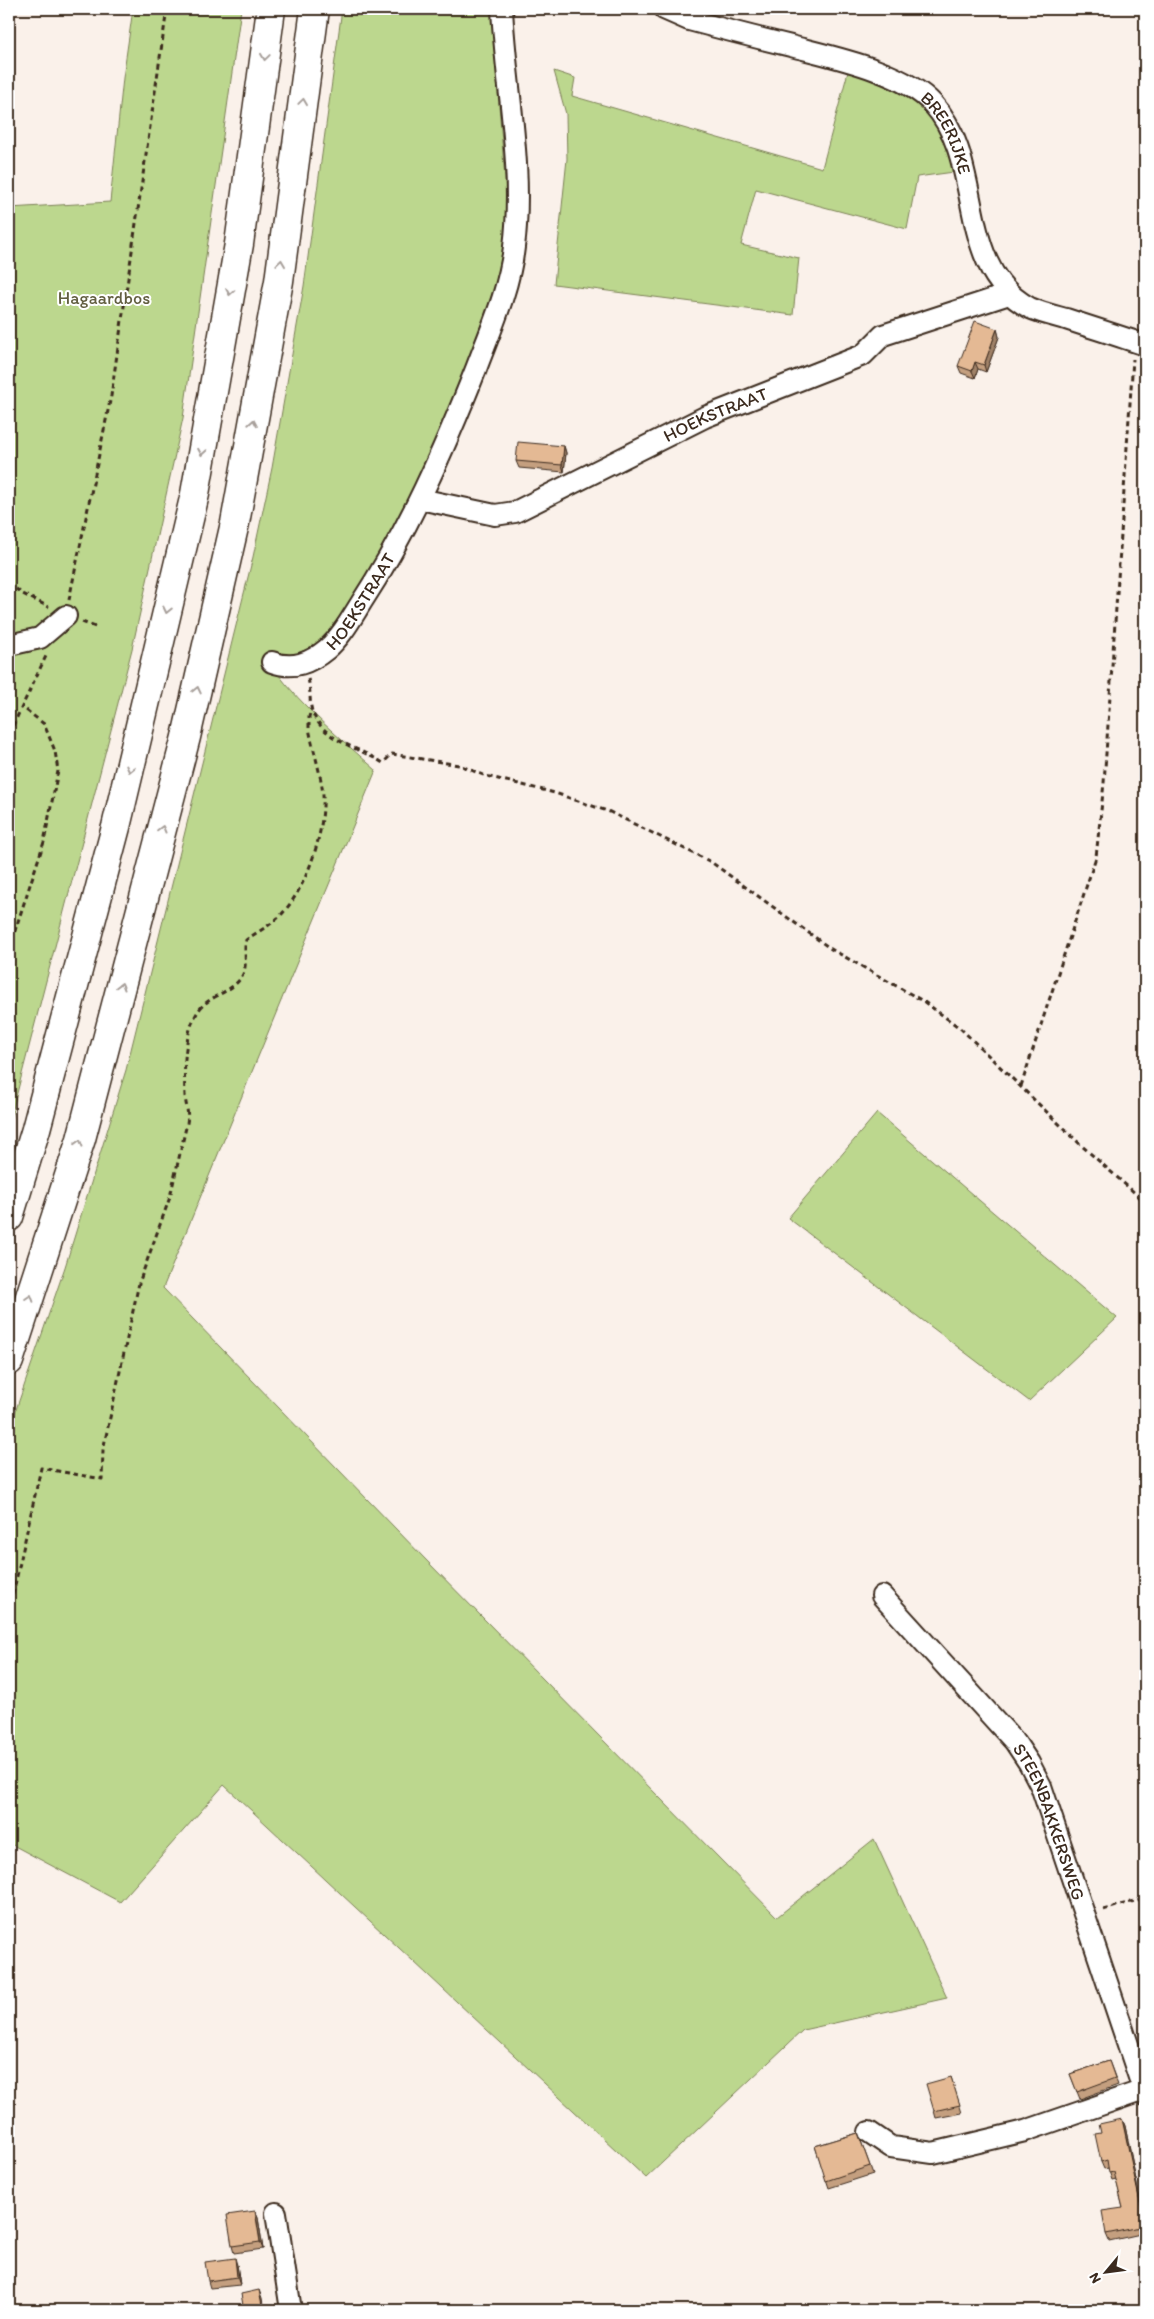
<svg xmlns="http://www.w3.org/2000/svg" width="1154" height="2319" viewBox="0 0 1154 2319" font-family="Itim,sans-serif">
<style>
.green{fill:#bcd78e;stroke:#7c8056}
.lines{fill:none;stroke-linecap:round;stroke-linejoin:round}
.minor-casing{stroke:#3b2a1e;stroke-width:24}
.highway-casing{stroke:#3b2a1e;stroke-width:31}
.path{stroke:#3b2a1e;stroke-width:3;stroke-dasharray:5 4;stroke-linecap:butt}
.minor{stroke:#fff;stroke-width:20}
.highway{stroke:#fff;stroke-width:28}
.wall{fill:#c49f7f;stroke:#3b2a1e}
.shaded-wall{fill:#a08268;stroke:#3b2a1e}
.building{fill:#e4b994;stroke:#3b2a1e}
.oneway{stroke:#a79f9a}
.labels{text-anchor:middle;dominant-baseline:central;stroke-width:4;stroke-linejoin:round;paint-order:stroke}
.street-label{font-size:18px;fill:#3b2a1e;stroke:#fff}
.park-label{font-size:18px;fill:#625e40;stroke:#fff}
</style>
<rect width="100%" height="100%" fill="#faf1ea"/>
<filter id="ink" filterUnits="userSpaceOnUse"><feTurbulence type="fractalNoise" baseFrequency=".02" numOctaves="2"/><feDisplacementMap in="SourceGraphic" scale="10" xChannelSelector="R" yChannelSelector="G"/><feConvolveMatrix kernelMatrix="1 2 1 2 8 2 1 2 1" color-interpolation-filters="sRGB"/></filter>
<g filter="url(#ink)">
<!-- green -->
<path class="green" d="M133,9H241L183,418L132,649L9,1124V208L110,202L123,78Z
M342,9H495V56L508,216L506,263L493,311L442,431L383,558L319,644L284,659L275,670C303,708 341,739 376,770L163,1288L425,1559L777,1917L874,1839L947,1998L803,2030L646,2178L224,1785L120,1902L9,1843V1430L65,1267L126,1070L253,557L272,468L304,286Z
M849,68C887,85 932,99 947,142C950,152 952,163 954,172L917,177L907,229L756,189L741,245L799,258L793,315L554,284L567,159L566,114L554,71L575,78L572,96L822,168Z
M877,1113L1117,1318L1029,1401L788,1218Z"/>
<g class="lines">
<defs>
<g id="minor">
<path id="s1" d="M664,9L689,20C723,29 757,38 791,46C833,57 903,71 933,104C986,162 954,268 1030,308C1041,313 1055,316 1066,319C1093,328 1119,336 1145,345"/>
<path id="s2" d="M420,499L495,515L515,512L705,417L863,355L883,335L1009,294"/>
<path d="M9,645L40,638L66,616"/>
<path id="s3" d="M272,662C293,670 310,663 327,649C341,637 351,619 361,603C408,531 444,450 476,369C491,329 509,290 514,247C524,168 506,87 502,9"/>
<path id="s4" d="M882,1596L1015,1742L1029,1763L1041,1786L1145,2095"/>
<path d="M869,2132L891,2147L933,2153L1025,2131L1144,2090"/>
<path d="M276,2213L291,2310"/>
</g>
<path id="highway" d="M9,1217L36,1129L116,827L195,494L239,244L271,9
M9,1361L81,1139L186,737L235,523L279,281L315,9"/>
</defs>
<!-- minor casing -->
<use href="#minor" class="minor-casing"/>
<!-- highway casing -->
<use href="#highway" class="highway-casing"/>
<!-- path -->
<path class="path" d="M9,583L21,593L49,607
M69,600L111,396L167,9
M82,622L98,628
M308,679C311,689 309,701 312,711C324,742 357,746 383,763L392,754L459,765L486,776L555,793L610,812L711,862L831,949L923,1001L960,1028L1082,1146L1145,1202
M9,734L46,656
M9,949L44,842L58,771L55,751L44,724L21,706
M1021,1086L1096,857L1104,783L1133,359
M9,1612L41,1468L102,1479L103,1450L139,1283L170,1197L187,1123C189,1113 186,1106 185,1096C184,1070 183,1033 199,1010C209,995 235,992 243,974C248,963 243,951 246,940C257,932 271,925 280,916C307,888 325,833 323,795C321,773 313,750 309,728V717L311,709
M1103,1910L1145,1898"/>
<!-- minor -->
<use href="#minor" class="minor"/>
<!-- highway -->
<use href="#highway" class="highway"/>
</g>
<!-- wall -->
<path class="wall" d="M997,329L999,337L986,372L978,369L975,378L961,373L958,366Z
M564,446L566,453L564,472L519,468L516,461Z
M1109,2061L1118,2085L1080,2099L1070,2074Z
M951,2077L962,2113L936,2118L934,2111Z
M1122,2119L1125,2126L1145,2224V2233L1109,2241L1106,2234L1123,2208L1116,2179L1112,2180L1108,2168L1104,2169L1101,2162V2133Z
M858,2133L873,2174L829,2188L815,2146Z
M255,2211L258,2218L263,2249L234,2253L232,2246Z
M237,2265L240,2285L210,2288L208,2281Z"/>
<!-- shaded-wall -->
<path class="shaded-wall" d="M997,329L999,337L986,372L984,365Z
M975,362L978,369L975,378L972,371Z
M564,446L566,453L564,472L562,465Z
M1122,2119L1125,2126L1145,2224V2228Z
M255,2211L258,2218L263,2249L260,2242Z
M235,2258L237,2265L240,2285L237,2277Z
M259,2290L262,2298L264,2310H263Z"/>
<!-- building -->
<path class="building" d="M975,321L997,329L984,365L975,362L972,371L958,366Z
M518,442L564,446L562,465L516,461Z
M1109,2061L1115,2078L1077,2092L1070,2074Z
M951,2077L960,2105L934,2111L926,2084Z
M1122,2119L1145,2226L1106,2234L1102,2211L1123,2208L1114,2172L1109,2173L1107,2160L1101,2162L1095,2134L1101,2133L1099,2124Z
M858,2133L870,2166L826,2181L815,2146Z
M255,2211L260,2242L232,2246L227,2215Z
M235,2258L237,2277L208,2281L205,2262Z
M259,2290L263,2310H244L241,2294Z"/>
<!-- one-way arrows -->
<defs><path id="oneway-chevron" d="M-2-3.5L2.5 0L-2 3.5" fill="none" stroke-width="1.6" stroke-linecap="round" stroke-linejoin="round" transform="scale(1.25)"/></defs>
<g class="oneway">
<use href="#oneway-chevron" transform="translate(265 57) rotate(98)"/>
<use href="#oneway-chevron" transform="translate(303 102) rotate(-82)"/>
<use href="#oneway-chevron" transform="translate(281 263) rotate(-82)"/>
<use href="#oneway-chevron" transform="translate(230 292) rotate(100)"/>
<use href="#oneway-chevron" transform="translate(253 423) rotate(-80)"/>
<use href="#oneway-chevron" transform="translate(202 452) rotate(100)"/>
<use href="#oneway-chevron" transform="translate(167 610) rotate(103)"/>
<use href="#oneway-chevron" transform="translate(197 690) rotate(-77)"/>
<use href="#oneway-chevron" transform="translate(130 769) rotate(103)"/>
<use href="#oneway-chevron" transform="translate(162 829) rotate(-75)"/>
<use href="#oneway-chevron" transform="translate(121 986) rotate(-75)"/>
<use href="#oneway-chevron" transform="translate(79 1143) rotate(-73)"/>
<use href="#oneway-chevron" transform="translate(30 1298) rotate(-72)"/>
</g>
</g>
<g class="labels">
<!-- street labels -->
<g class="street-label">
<text stroke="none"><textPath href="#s1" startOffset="320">BREERIJKE</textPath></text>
<text stroke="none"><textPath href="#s2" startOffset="320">HOEKSTRAAT</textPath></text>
<text stroke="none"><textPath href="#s3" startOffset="118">HOEKSTRAAT</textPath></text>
<text stroke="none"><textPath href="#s4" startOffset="285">STEENBAKKERSWEG</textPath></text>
</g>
<!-- park labels -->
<g class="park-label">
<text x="104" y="298">Hagaardbos</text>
</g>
</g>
<!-- margin -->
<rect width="1154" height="2319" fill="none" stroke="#fff" stroke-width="30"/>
<rect x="15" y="15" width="1124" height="2289" fill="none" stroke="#3b2a1e" stroke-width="2" filter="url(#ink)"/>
<!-- north arrow -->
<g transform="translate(1106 2272) rotate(241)" stroke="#ffffff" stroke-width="4" paint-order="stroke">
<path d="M0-4L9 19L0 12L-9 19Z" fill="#3b2a1e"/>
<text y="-8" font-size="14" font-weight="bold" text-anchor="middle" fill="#3b2a1e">N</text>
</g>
</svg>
